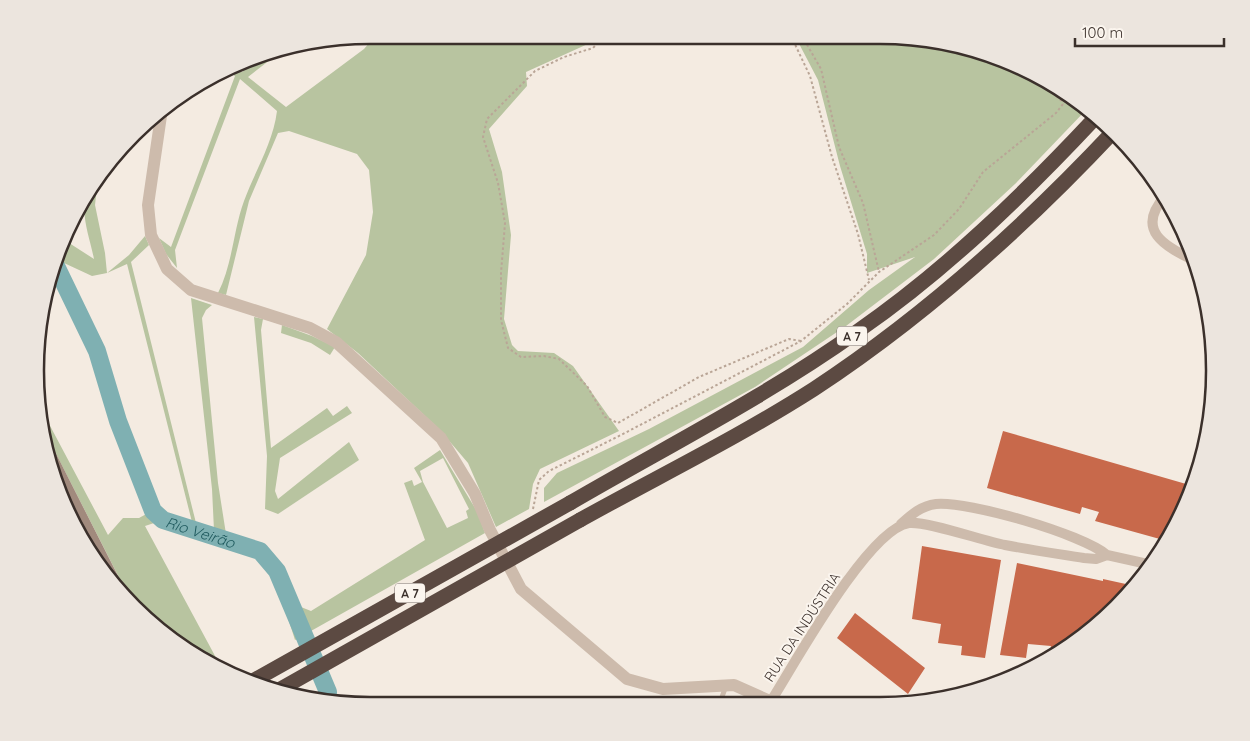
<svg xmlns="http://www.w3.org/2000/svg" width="1250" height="741" viewBox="0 0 1250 741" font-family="Quicksand,sans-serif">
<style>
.green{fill:#b8c4a0;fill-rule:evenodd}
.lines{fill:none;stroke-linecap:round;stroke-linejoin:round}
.river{stroke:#7fb0b2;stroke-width:18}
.building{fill:#c8694b}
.path{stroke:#b9a596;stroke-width:2;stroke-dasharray:2.5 2.5;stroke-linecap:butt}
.service{stroke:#cdbbac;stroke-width:5}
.minor{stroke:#cdbbac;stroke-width:10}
.tertiary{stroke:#cdbbac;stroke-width:12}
.secondary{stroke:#a18a7d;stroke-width:12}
.motorway{stroke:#5c4a42;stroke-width:15}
.motorway-bridge{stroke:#5c4a42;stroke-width:15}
.labels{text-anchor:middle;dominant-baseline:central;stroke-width:4;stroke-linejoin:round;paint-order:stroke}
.shield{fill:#fbf5ee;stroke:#756b66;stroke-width:1}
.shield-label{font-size:12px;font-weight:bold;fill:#3b302b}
.street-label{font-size:14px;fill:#3b302b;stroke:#fbf5ee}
.water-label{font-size:15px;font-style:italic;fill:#1f5a5e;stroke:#fbf5ee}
.rim{fill:none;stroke:#3b302b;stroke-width:2.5}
</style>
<rect width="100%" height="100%" fill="#f4ebe1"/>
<!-- green -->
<path class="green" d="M376,35H595L590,43L526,72L527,86L489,129L502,172L511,235L504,319L512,345L518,351L554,353L573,366L619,431L540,469L533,484L529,509L496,527L468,463L439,429L358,353L327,329L366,255L373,212L369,170L357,154L289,131L278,133L249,201L226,295L218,293C233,263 233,231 244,201C255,171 273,143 277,111L240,79L175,250L177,268L166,254L159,238L171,247L235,76L228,72L235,68L242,72L268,52L284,49L248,77L286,107L364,49Z
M795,36H902L988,53L1066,91L1087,109L1015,184L934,259L846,326L755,387L544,502V488L557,473L649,429L803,347L869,290L915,257L867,273V254L840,166L818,80Z
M98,178L95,205L105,253L107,273L129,255L145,236L149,245L131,262L196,523L214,530L212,489L191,298L212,305L206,310L202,318L218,483L226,534L263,547L281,571L296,605L311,611L425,540L404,483L412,480L414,486L422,482L414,468L440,450L478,513L485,533L295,640L275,577L256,555L154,523L145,526L221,667L184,650L132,603L46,434L39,405L108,535L123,518H139L150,512L115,422L93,355L52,271L66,241L94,259C88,229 74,202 98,178ZM64,263L92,276L107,273L127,264L192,522L157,509L124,423L103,354ZM443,458L469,509L466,511L468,518L447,528L423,482L420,471Z
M254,317L263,319L261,330L271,448L327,408L333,416L347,406L352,413L280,458L275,491L278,499L349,442L359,460L278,514L265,509L267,456Z
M282,325L312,336L335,347L330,355L311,343L281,333Z"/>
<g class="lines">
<!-- river -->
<path class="river" id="s1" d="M55,264L97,351L118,421L153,511L163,520L260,551L277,571L328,692L327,701"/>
</g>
<!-- building -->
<path class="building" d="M1003,431L1193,486L1190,499L1167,541L1095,521L1099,512L1082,507L1080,514L987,488Z
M922,546L1001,560L985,658L961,655L962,646L938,643L941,624L912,619Z
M1017,563L1103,581V579L1135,586L1117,608L1048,661L1051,646L1028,644L1026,658L1000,655Z
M855,613L925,668L908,694L837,638Z"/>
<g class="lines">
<!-- path -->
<path class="path" d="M605,35L593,48L564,57L535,71L487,119L483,137L498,183L505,223L501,273V320L508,348L521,357L544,356L559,359L587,386L605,417L618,423L699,377L789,339L801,341
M791,36L810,76L832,157L858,234L869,280
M802,36L821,69L839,147L863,203L879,272
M1034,76L1064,103
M533,509L539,480L549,471L621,435L801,341L847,304L879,272L934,235L959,209L983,172L1056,113L1070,95"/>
<!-- service -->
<path class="service" d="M719,705L726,686"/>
<!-- minor -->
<path class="minor" d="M1165,196C1135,230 1164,246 1195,261
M901,524C912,514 921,506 936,504C969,501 1082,534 1107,555
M771,701C794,665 868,529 909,523C928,521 983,541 1005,545C1031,550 1058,554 1084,558L1096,559L1107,555L1152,565"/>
<!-- tertiary -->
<path class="tertiary" d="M162,109L148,205L151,235L167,269L191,290L310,328L336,342L441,438L475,494L490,530L521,589L627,679L663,689L734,685L779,705"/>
<!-- secondary -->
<path class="secondary" d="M50,455L120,593"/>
<!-- motorway -->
<path class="motorway" d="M570,503C666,447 767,396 858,331C946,270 1023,195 1096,117
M580,520C657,477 739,437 814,389C925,316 1023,228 1114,131"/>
<!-- motorway-bridge -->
<path class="motorway-bridge" d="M251,682L570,503
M277,691L580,520"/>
</g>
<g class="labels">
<!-- shield labels -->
<g class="shield">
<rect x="837" y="326.5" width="30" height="19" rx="4"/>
<rect x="395" y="583.5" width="30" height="19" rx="4"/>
</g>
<g class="shield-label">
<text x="852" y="336">A 7</text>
<text x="410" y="593">A 7</text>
</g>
<!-- street labels -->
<g class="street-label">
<text transform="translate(802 627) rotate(-57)">RUA DA INDÚSTRIA</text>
</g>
<!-- water labels -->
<g class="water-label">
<text stroke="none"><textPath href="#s1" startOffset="319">Rio Veirão</textPath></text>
</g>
</g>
<!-- crop -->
<path d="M0 0H1250V741H0ZM370 44H880A326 326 0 0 1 1206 370V371A326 326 0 0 1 880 697H370A326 326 0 0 1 44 371V370A326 326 0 0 1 370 44Z" fill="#ece5de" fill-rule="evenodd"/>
<path class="rim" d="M370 44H880A326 326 0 0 1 1206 370V371A326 326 0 0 1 880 697H370A326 326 0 0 1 44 371V370A326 326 0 0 1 370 44Z"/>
<!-- scale -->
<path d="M1075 38v8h149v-8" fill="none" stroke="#3b302b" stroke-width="2.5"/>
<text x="1082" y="38" font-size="15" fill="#3b302b" stroke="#fbf5ee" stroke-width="4" paint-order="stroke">100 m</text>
</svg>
